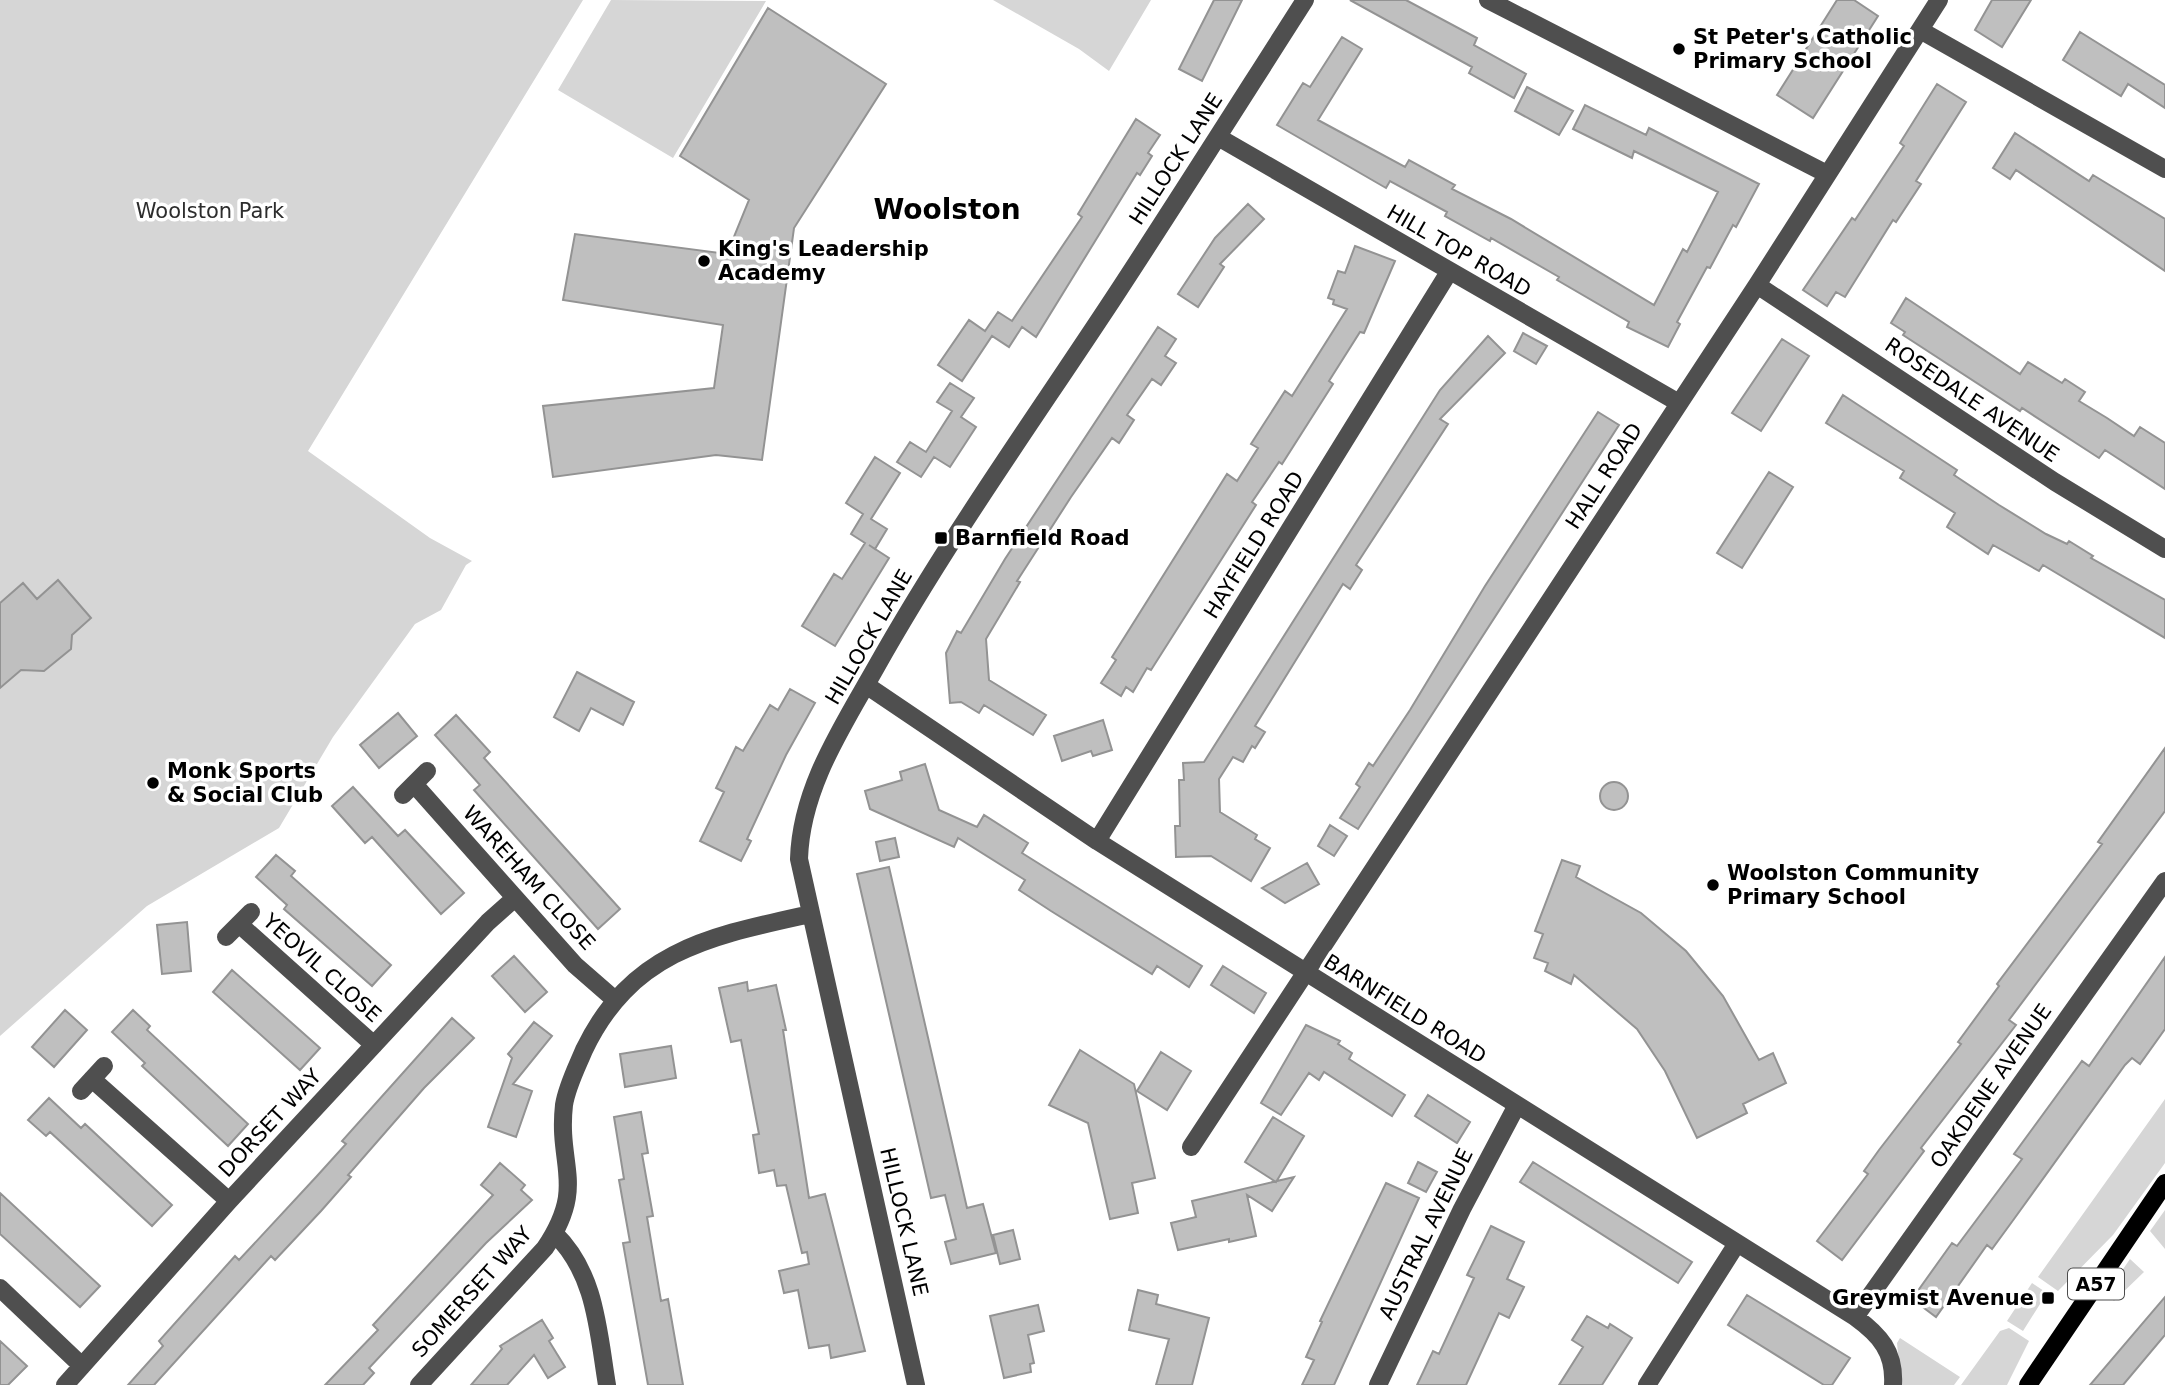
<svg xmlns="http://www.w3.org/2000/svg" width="2165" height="1385" viewBox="0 0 2165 1385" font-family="'DejaVu Sans',sans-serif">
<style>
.green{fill:#d6d6d6}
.building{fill:#bfbfbf;stroke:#939393;stroke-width:2}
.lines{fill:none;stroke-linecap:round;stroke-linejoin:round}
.minor{stroke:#4f4f4f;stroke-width:18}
.major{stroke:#000;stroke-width:18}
.poi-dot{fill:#000;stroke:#fff;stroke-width:2.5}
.labels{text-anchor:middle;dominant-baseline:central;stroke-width:7;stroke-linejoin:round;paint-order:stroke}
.shield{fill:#fff;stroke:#4c4c4c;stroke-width:2}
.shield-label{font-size:19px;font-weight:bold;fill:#000}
.poi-label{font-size:21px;font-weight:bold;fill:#000;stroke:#fff;text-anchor:start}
.street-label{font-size:21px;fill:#000;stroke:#fff}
.park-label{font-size:21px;fill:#2d2d2d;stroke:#fff}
.district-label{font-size:28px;font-weight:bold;fill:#000;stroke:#fff}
</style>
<rect width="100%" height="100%" fill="#fff"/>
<!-- green -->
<path class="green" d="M0,0H583L308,451L430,538L472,561L466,565L441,610L415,624L333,737L279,828L147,906L0,1036Z
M611,0L766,1L673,158L558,90Z
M993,0H1151L1109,71L1079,49Z
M2165,1099V1163L2113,1235L2058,1291L2038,1277Z
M2165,1210V1249L2150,1231Z
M2130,1259L2144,1272L2114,1301L2106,1294Z
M2032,1283L2047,1293L2023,1331L2007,1321Z
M2009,1328L2029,1341L2007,1385H1961L2000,1331Z
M1900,1338L1960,1377L1954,1385H1901L1897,1343Z"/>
<!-- building -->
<path class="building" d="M1214,0H1242L1202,81L1179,69Z
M1350,0H1406L1477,38L1474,45L1526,74L1514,98L1469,73L1472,67Z
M1837,0H1854L1878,16L1813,118L1777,95Z
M1992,0H2031L2002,47L1975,30Z
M768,8L886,84L794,228L762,460L716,455L553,477L543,406L714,388L723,325L563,300L575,234L727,254L749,200L680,156Z
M2080,32L2165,85V108L2128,84L2121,96L2063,60Z
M1342,37L1362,49L1318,120L1405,167L1409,160L1455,185L1452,189L1511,219L1654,305L1683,249L1687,252L1718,192L1634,151L1632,158L1573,129L1585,105L1646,135L1649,128L1759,184L1736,227L1733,225L1710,268L1707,267L1677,322L1680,324L1668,347L1627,327L1629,322L1557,280L1559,277L1491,238L1490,241L1445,216L1447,212L1390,181L1386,188L1277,125L1303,83L1310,87Z
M1937,84L1966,102L1916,181L1921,184L1896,222L1893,220L1845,297L1836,292L1827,306L1803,290L1852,218L1855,220L1904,146L1900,143Z
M1527,87L1573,111L1559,135L1515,111Z
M1136,119L1160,135L1148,153L1152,156L1140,175L1137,173L1036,337L1022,327L1009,347L992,336L962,381L938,365L969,320L985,331L998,312L1012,321L1082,217L1078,214Z
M2015,133L2089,181L2093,175L2165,219V271L2016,170L2010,179L1993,168Z
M1248,204L1264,219L1220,264L1224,267L1198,307L1178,294L1215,238Z
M1355,246L1395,261L1364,333L1360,332L1329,381L1333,384L1282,464L1279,462L1252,502L1256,505L1151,670L1147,668L1133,692L1126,687L1121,696L1101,683L1116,660L1112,657L1227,474L1237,481L1258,448L1251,444L1285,391L1292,396L1347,309L1333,304L1334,300L1328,298L1338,271L1345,273Z
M1906,298L2020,374L2028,362L2062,383L2065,379L2085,392L2079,401L2107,418L2134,436L2140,427L2165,443V489L2105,450L2099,458L2022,408L2020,411L1903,335L1905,332L1891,323Z
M1158,327L1176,339L1165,356L1176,363L1161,385L1152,379L1127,415L1134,420L1119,443L1112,438L1071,497L1017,581L1020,582L986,639L989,680L1046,715L1033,735L984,705L979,713L961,702L950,703L946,653L957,631L961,633L1005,559Z
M1523,333L1547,346L1536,364L1514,351Z
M1488,336L1505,353L1440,419L1448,424L1356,565L1362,570L1350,589L1343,584L1255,726L1265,732L1255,748L1252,746L1243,762L1233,757L1219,779L1220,812L1257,835L1255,839L1270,848L1251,881L1211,856L1176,857L1175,826H1180L1179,780H1184L1183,763L1204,762L1440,390Z
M1782,339L1809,356L1761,431L1732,413Z
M950,383L974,398L961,417L976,427L950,467L934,457L921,477L897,462L910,442L926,452L952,411L937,402Z
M1843,395L1957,470L1954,475L1999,505L2046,534L2067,544L2069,541L2093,556L2091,558L2165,600V638L2043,565L2039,571L1993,545L1988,554L1947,527L1955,513L1900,478L1904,471L1826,423Z
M1598,412L1619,425L1358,829L1340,818L1360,787L1356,784L1369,763L1373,766L1410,710L1485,586Z
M875,457L900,473L871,519L887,529L875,549L869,545L889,558L835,646L802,626L834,574L842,579L865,543L851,534L863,514L846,503Z
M1769,472L1793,487L1742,568L1717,553Z
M58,580L91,618L72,635L71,649L44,671L21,670L0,688V603L23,583L37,599Z
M577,672L634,702L623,725L591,708L579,731L554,717Z
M790,689L815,703L786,755L747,839L751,841L741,861L700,841L724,792L716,788L736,747L743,751L770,705L778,710Z
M398,713L417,736L379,768L360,745Z
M456,715L490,752L484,758L620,909L598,929L474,790L480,785L435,735Z
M1103,720L1112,750L1093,756L1091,751L1062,761L1054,736Z
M2165,748V811L2009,1020L2016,1025L1921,1148L1924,1151L1842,1260L1817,1241L1868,1174L1864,1171L1879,1150L1961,1044L1958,1042L1999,986L1997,984L2102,844L2098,842Z
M925,764L939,810L977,827L984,815L1028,843L1022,853L1202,966L1189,987L1157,966L1152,974L1051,911L1019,890L1025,880L958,838L954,847L870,809L865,791L902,780L900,772Z
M1600 796a14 14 0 1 1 28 0a14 14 0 1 1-28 0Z
M353,787L398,836L405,830L464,893L441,914L372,837L365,843L332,806Z
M1330,825L1347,836L1334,856L1318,846Z
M895,838L899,857L880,861L876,842Z
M276,855L295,871L291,876L391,965L372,986L284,909L287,905L256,877Z
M1562,860L1580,866L1576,877L1641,913L1686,951L1723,996L1759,1060L1773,1053L1786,1083L1743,1104L1747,1113L1697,1138L1665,1071L1637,1029L1574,975L1571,984L1545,971L1548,963L1534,958L1543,934L1535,931Z
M1307,863L1319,884L1285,903L1262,888Z
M889,867L967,1208L983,1204L996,1253L951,1264L945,1242L956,1239L945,1195L931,1198L857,874Z
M187,922L191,971L162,974L157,925Z
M514,956L547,992L525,1012L492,976Z
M2165,957V1029L2140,1064L2132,1058L2125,1065L2014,1219L1992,1249L1987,1245L1936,1317L1912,1299L1952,1243L1957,1246L2022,1159L2014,1154L2082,1061L2089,1066Z
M1223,966L1266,993L1254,1013L1211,985Z
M232,970L320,1048L300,1070L213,992Z
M747,982L748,991L776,985L786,1030H783L809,1198L825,1194L865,1351L831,1358L829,1345L809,1348L798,1290L784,1293L779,1271L809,1264L807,1252L802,1253L786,1185L777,1186L774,1170L759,1173L753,1135L759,1134L741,1040L731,1042L719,988Z
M65,1010L87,1030L54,1067L32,1047Z
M133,1010L150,1026L147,1030L248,1124L228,1146L142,1066L145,1063L112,1032Z
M452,1018L474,1038L424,1088L348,1175L351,1177L321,1211L275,1260L271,1256L154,1385H128L163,1346L159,1341L235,1256L239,1260L317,1176L346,1144L342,1141Z
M534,1022L552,1036L513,1084L532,1091L516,1137L488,1127L512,1058L508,1054Z
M1306,1025L1340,1041L1338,1044L1352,1053L1349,1059L1405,1095L1392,1116L1324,1072L1319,1080L1309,1073L1281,1115L1261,1103Z
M671,1046L676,1078L625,1087L620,1054Z
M1080,1050L1134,1084L1155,1178L1132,1183L1138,1213L1110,1219L1088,1123L1049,1105Z
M1161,1052L1191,1071L1167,1110L1137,1091Z
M1428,1095L1470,1122L1457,1143L1415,1116Z
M49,1098L81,1128L85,1124L172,1205L152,1226L50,1132L46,1136L28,1120Z
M641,1112L648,1153L642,1154L653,1216L647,1217L661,1301L668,1299L683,1385H648L623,1243L630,1242L619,1180L624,1179L614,1117Z
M1273,1117L1304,1136L1276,1182L1245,1162Z
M1418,1162L1437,1172L1426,1192L1408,1183Z
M1533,1162L1692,1262L1678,1283L1520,1182Z
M500,1163L525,1185L521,1190L532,1200L486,1243L369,1368L374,1373L363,1385H325L378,1330L373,1325L493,1195L481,1185Z
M1294,1177L1272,1211L1247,1195L1256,1236L1229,1242V1239L1178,1250L1171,1223L1196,1217L1192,1201Z
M1386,1183L1419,1198L1334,1385H1302L1314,1360L1306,1357L1322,1322L1320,1321Z
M0,1193L100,1286L80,1307L0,1234Z
M1491,1226L1524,1242L1507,1279L1524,1287L1509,1318L1499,1313L1466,1385H1417L1433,1351L1439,1354L1474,1278L1467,1275Z
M1013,1230L1020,1259L1000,1264L993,1235Z
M1138,1290L1158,1295L1156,1304L1209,1318L1192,1385H1156L1169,1339L1129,1330Z
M1747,1295L1850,1358L1832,1385H1824L1728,1325Z
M2165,1297V1335L2123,1385H2090Z
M1038,1305L1044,1331L1028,1335L1034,1363L1030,1364L1031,1372L1004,1378L990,1316Z
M1587,1316L1608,1328L1610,1324L1632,1338L1602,1385H1559L1583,1347L1572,1340Z
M542,1320L553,1338L549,1341L565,1367L548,1378L534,1355L507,1385H471L502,1349L500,1346Z
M0,1341L27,1366L8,1385H0Z"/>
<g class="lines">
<!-- minor -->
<path class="minor" d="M1488,0L1827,174
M1920,30L2165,169
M1218,137L1679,403
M1757,285L2055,482L2165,549
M866,685L1097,841L1855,1317C1880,1335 1895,1352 1893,1385
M414,784L575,965L614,999
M403,795L427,771
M1097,841L1449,272
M239,924L374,1045
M226,937L251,912
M92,1079L229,1201
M81,1091L104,1066
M1191,1147L1757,285L1939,0
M555,1234C596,1274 598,1331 607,1385
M0,1288L82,1366
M1855,1317L2165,881
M65,1385L229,1201L488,922L515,898
M419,1385L545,1248C587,1185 557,1167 564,1105C567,1086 577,1067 584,1050C632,950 711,936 810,914
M916,1385L799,859C801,789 841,729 875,669C947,541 1032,422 1113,299C1178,200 1241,100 1305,0
M1378,1385L1462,1209L1517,1105
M1647,1385L1736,1245"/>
<!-- major -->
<path class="major" d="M2028,1385L2165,1183"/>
</g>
<!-- markers -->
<g class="poi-dot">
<circle cx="1679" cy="49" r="7"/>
<circle cx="704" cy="261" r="7"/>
<rect x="934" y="531" width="14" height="14" rx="3.5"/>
<circle cx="153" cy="783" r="7"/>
<circle cx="1713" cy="885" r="7"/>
<rect x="2041" y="1291" width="14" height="14" rx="3.5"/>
</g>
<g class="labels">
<!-- shield labels -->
<rect class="shield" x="2068" y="1268.5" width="56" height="31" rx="5"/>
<g class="shield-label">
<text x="2096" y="1284">A57</text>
</g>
<!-- poi labels -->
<g class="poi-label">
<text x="1693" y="37">St Peter's Catholic<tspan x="1693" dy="24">Primary School</tspan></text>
<text x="718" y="249">King's Leadership<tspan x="718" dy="24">Academy</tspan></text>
<text x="955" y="538">Barnfield Road</text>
<text x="167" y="771">Monk Sports<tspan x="167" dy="24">&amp; Social Club</tspan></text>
<text x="1727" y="873">Woolston Community<tspan x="1727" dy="24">Primary School</tspan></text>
<text x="2034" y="1298" text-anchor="end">Greymist Avenue</text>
</g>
<!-- street labels -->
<g class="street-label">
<text transform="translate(1176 159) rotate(-57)">HILLOCK LANE</text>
<text transform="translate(1459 251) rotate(30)">HILL TOP ROAD</text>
<text transform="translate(1972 400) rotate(34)">ROSEDALE AVENUE</text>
<text transform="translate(1604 476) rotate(-57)">HALL ROAD</text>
<text transform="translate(1254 545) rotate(-58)">HAYFIELD ROAD</text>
<text transform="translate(869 637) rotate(-60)">HILLOCK LANE</text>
<text transform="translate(529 878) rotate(48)">WAREHAM CLOSE</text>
<text transform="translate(322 968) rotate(42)">YEOVIL CLOSE</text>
<text transform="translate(1405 1009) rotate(32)">BARNFIELD ROAD</text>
<text transform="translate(1991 1086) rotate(-55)">OAKDENE AVENUE</text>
<text transform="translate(270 1123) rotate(-47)">DORSET WAY</text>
<text transform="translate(904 1222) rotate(77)">HILLOCK LANE</text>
<text transform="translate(1426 1234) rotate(-64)">AUSTRAL AVENUE</text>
<text transform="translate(472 1292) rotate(-48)">SOMERSET WAY</text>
</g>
<!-- park labels -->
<g class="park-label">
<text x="210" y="211">Woolston Park</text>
</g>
<!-- district labels -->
<g class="district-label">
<text x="947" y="209">Woolston</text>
</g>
</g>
</svg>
